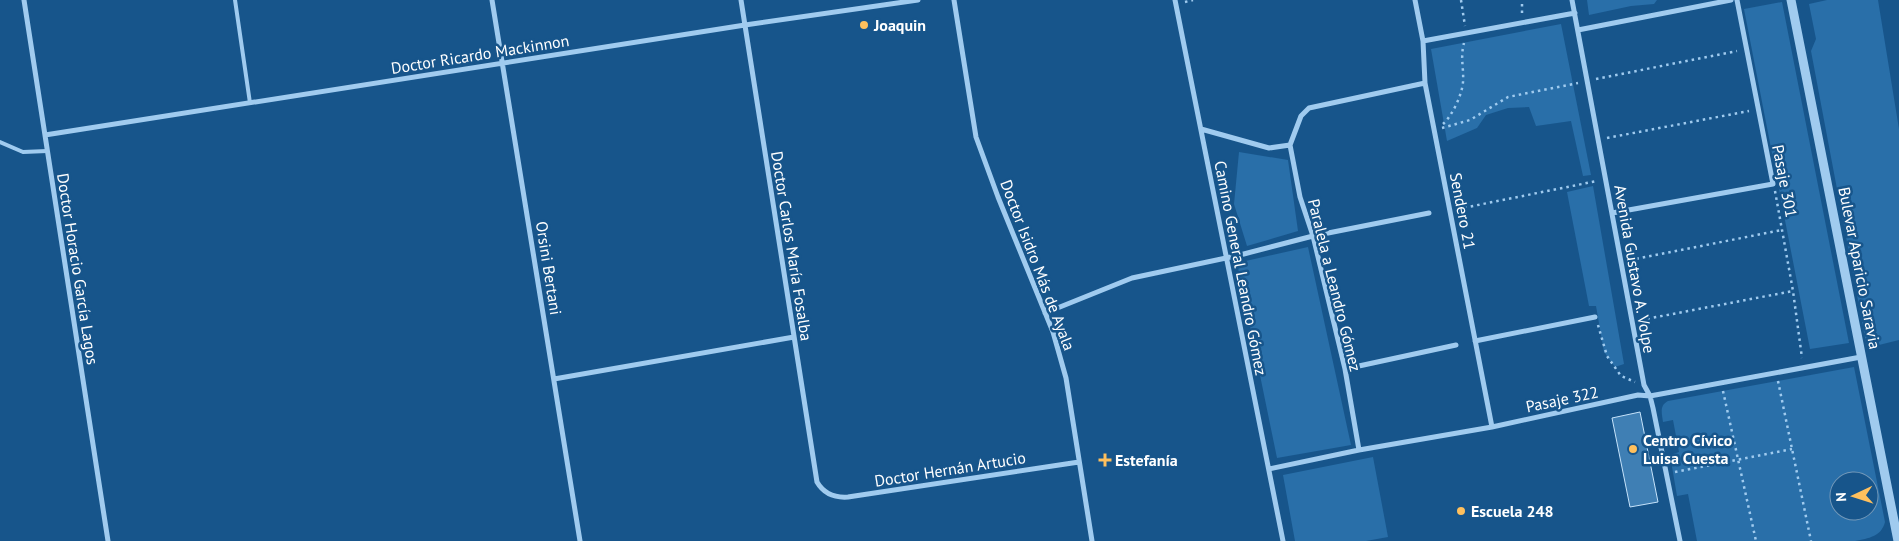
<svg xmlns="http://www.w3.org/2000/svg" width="1899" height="541" viewBox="0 0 1899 541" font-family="'PT Sans',sans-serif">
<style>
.green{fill:#296fa9;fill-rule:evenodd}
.building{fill:#3f7fb4;stroke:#c6e3fb}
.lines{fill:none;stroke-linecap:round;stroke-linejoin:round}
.path{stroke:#a0cbef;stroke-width:2.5;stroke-dasharray:2.5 4;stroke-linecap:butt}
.service{stroke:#a0cbef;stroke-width:4}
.minor{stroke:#a0cbef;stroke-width:5}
.tertiary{stroke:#a0cbef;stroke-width:9}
.poi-dot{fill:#ffc05d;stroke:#17558b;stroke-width:2}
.labels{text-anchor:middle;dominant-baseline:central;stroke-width:5;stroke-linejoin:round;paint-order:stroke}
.poi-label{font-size:16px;font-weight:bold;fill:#fff;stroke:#17558b;text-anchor:start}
.street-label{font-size:16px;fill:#fff;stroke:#17558b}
</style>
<rect width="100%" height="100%" fill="#17558b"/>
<!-- green -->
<path class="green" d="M1587,0H1657L1654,4L1631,6L1589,15Z
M1827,0H1878L1899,129V340L1867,348L1811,51L1816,39L1809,4Z
M1782,2L1849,343L1810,349L1744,9Z
M1561,24L1591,175L1583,176L1571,121L1536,126L1529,107L1508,108L1486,115L1477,128L1447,141L1431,49Z
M1239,152L1288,160L1298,231L1247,246L1234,204Z
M1593,186L1624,364L1615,367L1604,352L1596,306H1589L1567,192Z
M1308,247L1351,445L1277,458L1237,263Z
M1854,367L1885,522C1881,537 1869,538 1855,541H1697L1688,494L1677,496L1670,455L1679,452L1673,420L1663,422C1662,413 1659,406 1668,401ZM1839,481H1869V511H1839Z
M1373,457L1388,537L1366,541H1295L1283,475Z"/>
<!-- building -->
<path class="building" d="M1640,412L1658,502L1630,507L1612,418Z"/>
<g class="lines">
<!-- path -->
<path class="path" d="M1461,0L1465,26
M1185,2L1193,0
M1522,13V0
M1596,79L1737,51
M1443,124C1452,116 1462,95 1463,82C1464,68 1460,58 1464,43
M1442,128L1470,120L1508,97L1578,83
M1607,138L1749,111
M1775,191L1793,291L1802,358
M1458,209L1597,181
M1630,260L1782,230
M1641,320L1793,291
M1598,325L1607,356L1621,376L1635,382
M1778,381L1811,541
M1723,391L1756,541
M1675,472L1792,449"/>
<!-- service -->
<path class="service" d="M235,0L250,103
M0,142L23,152L47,151"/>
<!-- minor -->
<path class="minor" d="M24,0L108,541
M492,0L580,541
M741,0L817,482C824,494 834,498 848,497L1079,462
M954,0L976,137L998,197L1053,332L1066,378L1092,541
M1175,0L1283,541
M1415,0L1423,41L1425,83L1492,427
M1572,0L1644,385L1650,396L1653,408L1680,541
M1578,30L1731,0
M1423,41L1575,13
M1201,129L1269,148L1290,145
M45,135L745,25L918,0
M1612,213L1773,184L1737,0
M1045,313L1132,278L1240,255L1313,236L1429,213
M1475,341L1595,317
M1345,369L1456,345
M554,379L794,337
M1359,450L1345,369L1313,236L1300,197L1290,145L1301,116L1309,108L1425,83
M1269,469L1359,450L1492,427L1638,395L1650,396L1861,357"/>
<!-- tertiary -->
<path class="tertiary" d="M1791,0L1898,541"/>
</g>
<!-- markers -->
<g class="poi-dot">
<circle cx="864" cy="25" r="5"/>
<circle cx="1633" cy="449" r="5"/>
<path d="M1102.5 452.5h5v5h5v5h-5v5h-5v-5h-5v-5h5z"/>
<circle cx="1461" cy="511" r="5"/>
</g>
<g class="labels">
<!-- poi labels -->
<g class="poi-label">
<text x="874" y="25">Joaquin</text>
<text x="1643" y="440">Centro Cívico<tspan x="1643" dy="18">Luisa Cuesta</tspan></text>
<text x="1115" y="460">Estefanía</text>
<text x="1471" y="511">Escuela 248</text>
</g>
<!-- street labels -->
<g class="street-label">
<text transform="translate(480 54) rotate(-9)">Doctor Ricardo Mackinnon</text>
<text transform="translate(1785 181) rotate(79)">Pasaje 301</text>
<text transform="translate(1463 211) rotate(79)">Sendero 21</text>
<text transform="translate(792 246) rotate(81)">Doctor Carlos María Fosalba</text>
<text transform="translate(1038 265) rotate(69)">Doctor Isidro Más de Ayala</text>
<text transform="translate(549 268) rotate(81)">Orsini Bertani</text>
<text transform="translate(1241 268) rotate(79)">Camino General Leandro Gómez</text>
<text transform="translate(1860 268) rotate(79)">Bulevar Aparicio Saravia</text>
<text transform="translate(78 269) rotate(81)">Doctor Horacio García Lagos</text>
<text transform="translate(1635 269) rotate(80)">Avenida Gustavo A. Volpe</text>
<text transform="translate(1335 285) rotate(76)">Paralela a Leandro Gómez</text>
<text transform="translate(1562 399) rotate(-12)">Pasaje 322</text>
<text transform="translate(950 469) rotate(-9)">Doctor Hernán Artucio</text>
</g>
</g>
<!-- north arrow -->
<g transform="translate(1854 496) rotate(266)"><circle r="24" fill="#17558b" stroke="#7499b9"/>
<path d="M0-4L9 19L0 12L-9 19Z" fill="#ffc05d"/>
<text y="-8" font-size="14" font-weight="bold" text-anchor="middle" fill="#ffffff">N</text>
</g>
</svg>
